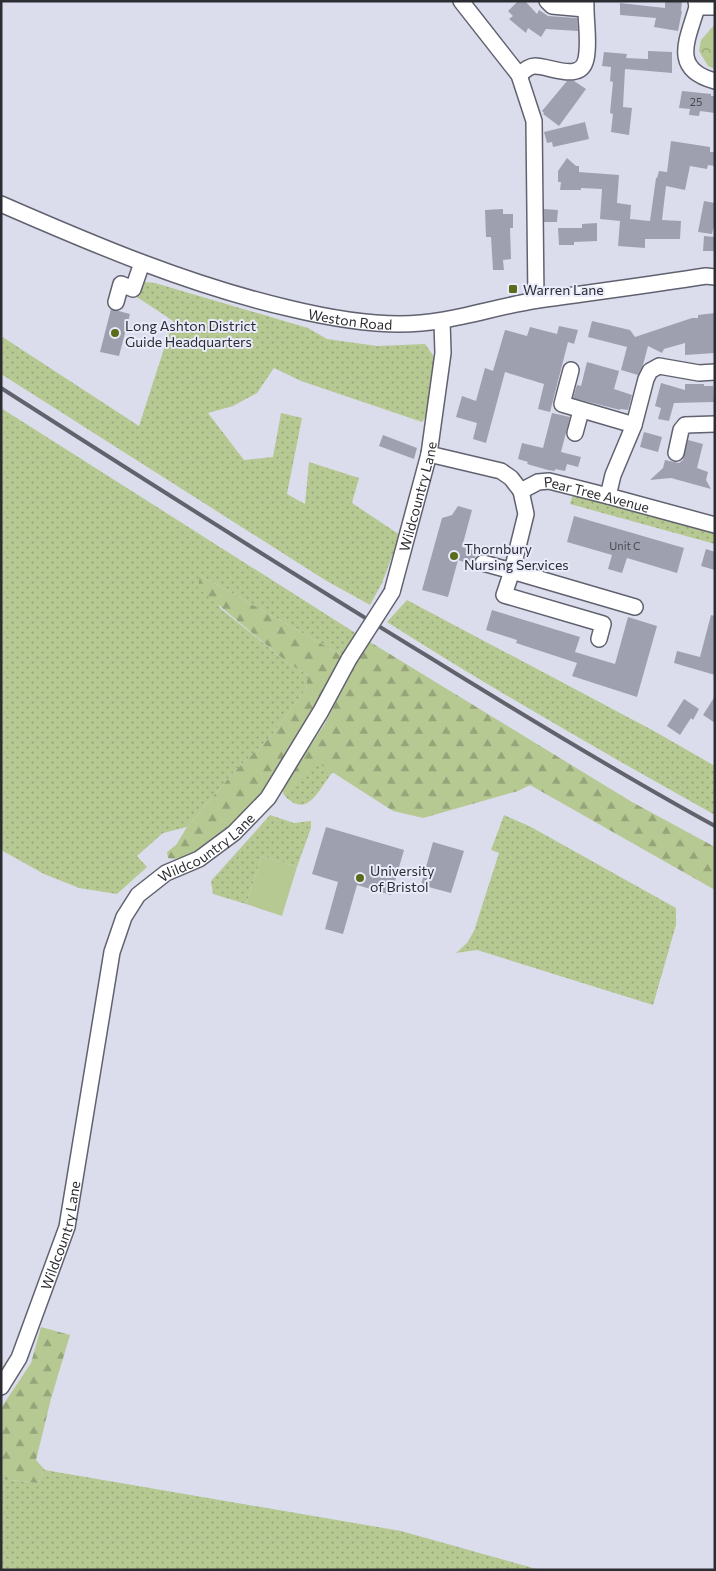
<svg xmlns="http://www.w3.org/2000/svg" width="716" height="1571" viewBox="0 0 716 1571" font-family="Commissioner,sans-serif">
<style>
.grass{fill:url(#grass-dots)}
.forest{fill:url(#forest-firs)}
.park{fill:url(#park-crowns)}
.garden{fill:#b7c993}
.building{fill:#9fa0af}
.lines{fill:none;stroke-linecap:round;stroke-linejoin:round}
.minor-casing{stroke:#616270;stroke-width:18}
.minor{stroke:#fff;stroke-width:15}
.rail{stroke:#61626b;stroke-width:4}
.minor-bridge-casing{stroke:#616270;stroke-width:18;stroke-linecap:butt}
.minor-bridge{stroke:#fff;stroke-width:15}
.poi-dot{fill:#586c1b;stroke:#e9eafa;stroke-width:2}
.labels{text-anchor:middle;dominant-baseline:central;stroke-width:4;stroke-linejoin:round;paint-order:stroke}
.number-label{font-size:11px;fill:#494a52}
.poi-label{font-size:14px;fill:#2c2d33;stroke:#e9eafa;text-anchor:start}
.street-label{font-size:14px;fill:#2c2d33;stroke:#e9eafa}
</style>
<defs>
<pattern id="grass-dots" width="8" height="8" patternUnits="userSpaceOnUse" patternTransform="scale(1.25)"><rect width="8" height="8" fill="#b7c993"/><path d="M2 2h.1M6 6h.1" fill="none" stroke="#95a479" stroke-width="1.8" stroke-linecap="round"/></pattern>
<pattern id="forest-firs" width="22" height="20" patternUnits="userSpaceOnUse" patternTransform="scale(1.25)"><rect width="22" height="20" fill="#b7c993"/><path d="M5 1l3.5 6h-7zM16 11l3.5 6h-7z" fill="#95a479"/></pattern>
<pattern id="park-crowns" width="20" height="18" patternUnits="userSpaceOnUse" patternTransform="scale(1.25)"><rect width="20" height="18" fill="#b7c993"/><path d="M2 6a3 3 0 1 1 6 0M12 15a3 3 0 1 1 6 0" fill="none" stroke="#95a479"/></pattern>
</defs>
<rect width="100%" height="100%" fill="#dbdded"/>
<!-- grass -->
<path class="grass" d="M144,282L155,283L308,328L327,339L377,346L425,344L435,358L426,417L422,422L301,381L274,368L257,393L233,406L208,413L244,460L273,457L281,413L302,418L287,494L305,504L309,462L359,478L352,503L400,535L382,583L370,605L325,580L1,374V336L139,426L173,321L137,297Z
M1,408L357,634L343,656L200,575L220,608L288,663L308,675L306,689L271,736L234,772L187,827L163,833L137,856L147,867L117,894L79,888L44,874L1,850Z
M573,494L715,533V544L570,504Z
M407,600L654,731L715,766V815C604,753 494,690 387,622Z
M315,760L333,772C319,788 308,821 284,795Z
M270,815L294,823L311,821V828L297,867L262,856L246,904L213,894L211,881Z
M504,815L531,827L676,908V925L653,1005L477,950L456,953L467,943L474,931L499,853L491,850Z
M45,1470L401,1531L540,1570H1V1479L38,1483Z"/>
<!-- forest -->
<path class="forest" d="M200,575L343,656C326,691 308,724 288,757C280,769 273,784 264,796C245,819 201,864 168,858L167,852L176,845L187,827L234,772L271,736L306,689L308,675L288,663L198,588Z
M370,642L632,802L715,847V890L530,785L518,791L423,818L393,811L315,761L284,795L282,791L285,784L324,725L355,666Z
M41,1327L70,1335L51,1399L36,1460L45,1470L38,1483L1,1479V1408L31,1363Z"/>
<!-- park -->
<path class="park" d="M715,24V69L708,66L699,51L701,40Z"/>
<!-- garden -->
<path class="garden" d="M262,856L297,867L282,916L246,904Z"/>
<!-- building -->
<path class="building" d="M518,1H525L537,14L539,10L548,16L577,18L578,31L546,29L541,37L528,28L526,33L509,19L513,16L508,11Z
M665,1H682L681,11H682L678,31L654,27L656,18L620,15V3L665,8Z
M648,51L672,52V73L625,69L623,107L632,108L629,135L611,132L613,114L610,113L613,82L610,81L611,67L602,66L604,52L627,54L626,58L648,59Z
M567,81H574L586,89L559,126L543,114L544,113L542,111Z
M682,91L711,94V96H715V113L700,111L699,116L689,115L690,109L679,108Z
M585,122L589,139L553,147L552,142L547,143L544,132Z
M671,141L710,147V152H715V166L708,165L707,169L690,166L685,190L666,186L662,220L681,221L680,239H645V248L618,246L620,221L600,219L602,189L581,188V190H560L561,182H558V171L567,158L576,166H579V172L619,175L617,203L631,205L630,219L650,221L656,178H657L659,171L667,172Z
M704,201L715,203V221L712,234L698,232Z
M503,209V214H513V228H510L511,259L503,260L504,270H493L491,237H486L485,210Z
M544,209L558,210L557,222H544Z
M597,223V241L574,242V245H559L558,228H582V224Z
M704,236L715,237L714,251H703Z
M111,309L130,314L119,356L100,352Z
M715,313V353L685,355V343L664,349L662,353L648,346L643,365L638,375L621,370L627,347L588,337L592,321L630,330L635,337L692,318H698V315Z
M559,326L578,330L574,344L568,342L550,412L538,409L544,384L505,372L486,443L473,439L477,423L456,417L462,396L476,401L485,368L493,371L505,330L527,336L530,327L557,334Z
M587,362L619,371L614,389L632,395L628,410L620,409V410L573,398L577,385L581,386Z
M661,383L685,390V384H704V386H713L714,402L674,403L669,421L658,419L661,408L655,406Z
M552,413L570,417L561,452L581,457L578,467L567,464L565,471L555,469V471L548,470L527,464L528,462L518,459L522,443L543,448Z
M644,432L662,437L658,452L640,447Z
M383,435L417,448L414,459L379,446Z
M688,440L703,444L697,468L708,472L706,480L711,489L671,478L650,480L663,468L665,460L679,463L683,460Z
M458,506L472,510L462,547L477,551L473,565L458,560L448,597L422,590L442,518L452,515Z
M574,516L684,548L677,573L627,558L622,573L608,569L612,555L567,542Z
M706,549L715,552V570L701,566Z
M492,610L580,637L575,652L615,664L628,617L657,626L637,697L572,676L577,663L516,643L517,640L486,630Z
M711,615L715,616V675L674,663L677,651L700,657Z
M715,696V723L703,715Z
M684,699L699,709L693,720L691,718L680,735L667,726Z
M326,827L404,850L391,895L357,885L343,934L325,929L338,882L312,874Z
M433,842L464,851L451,893L421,885Z"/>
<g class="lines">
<defs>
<g id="minor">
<path d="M461,1L519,75L534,121L536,300"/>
<path d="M547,1L552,6L585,9"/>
<path d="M696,1L697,7C688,39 670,69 715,81"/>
<path d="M697,7H715"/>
<path d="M519,75C524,71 529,66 535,66C550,66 581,83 586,59C590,41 585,20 586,1"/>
<path id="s1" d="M1,204C95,245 189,285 288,308C325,317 363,324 400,324C448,324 492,307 538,300C594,292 650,285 706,276L715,277"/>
<path d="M116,302L121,284L133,289L142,263"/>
<path d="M571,370L562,404L634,425"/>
<path d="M575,433L581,411"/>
<path d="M676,453L681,430L685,425L715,424"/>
<path id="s2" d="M429,454L501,471L511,478L521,491L538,482L549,481L608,496L715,525"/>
<path d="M608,496L613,475L634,425L646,379L650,371L659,366L699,373L715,372"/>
<path d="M483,563L512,571L526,514L521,491"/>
<path id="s3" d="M392,592L429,454L443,353L442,321"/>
<path d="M599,639L603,624L504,595L512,571L635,607"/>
<path id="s4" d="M1,1387L19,1358L67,1227L112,952L124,917L138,895L166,873L199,859L234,833L268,798L321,711L349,659"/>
</g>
</defs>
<!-- minor casing -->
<use href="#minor" class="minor-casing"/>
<!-- minor -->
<use href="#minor" class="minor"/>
<!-- rail -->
<path class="rail" d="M1,388C143,479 285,569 429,657C523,715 618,773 715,826"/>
<defs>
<path id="minor-bridge" d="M349,659L392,592"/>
</defs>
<!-- minor-bridge casing -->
<use href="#minor-bridge" class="minor-bridge-casing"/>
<!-- minor-bridge -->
<use href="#minor-bridge" class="minor-bridge"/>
</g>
<!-- markers -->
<g class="poi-dot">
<rect x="508" y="284" width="10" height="10" rx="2.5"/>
<circle cx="115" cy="333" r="5"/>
<circle cx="454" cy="556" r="5"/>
<circle cx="360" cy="878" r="5"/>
</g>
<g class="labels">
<!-- number labels -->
<g class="number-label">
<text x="696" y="101">25</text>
<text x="625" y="545">Unit C</text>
</g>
<!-- poi labels -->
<g class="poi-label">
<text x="523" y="289">Warren Lane</text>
<text x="125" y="325">Long Ashton District<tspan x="125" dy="16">Guide Headquarters</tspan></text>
<text x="464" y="548">Thornbury<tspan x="464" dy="16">Nursing Services</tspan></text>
<text x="370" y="870">University<tspan x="370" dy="16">of Bristol</tspan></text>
</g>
<!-- street labels -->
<g class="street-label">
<text stroke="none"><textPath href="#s1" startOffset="369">Weston Road</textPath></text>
<text stroke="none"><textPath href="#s3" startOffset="99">Wildcountry Lane</textPath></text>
<text stroke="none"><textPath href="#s2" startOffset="182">Pear Tree Avenue</textPath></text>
<text stroke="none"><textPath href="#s4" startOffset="599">Wildcountry Lane</textPath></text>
<text stroke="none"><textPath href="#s4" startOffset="164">Wildcountry Lane</textPath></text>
</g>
</g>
<!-- border -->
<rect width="716" height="1571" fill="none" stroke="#2c2d33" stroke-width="5"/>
</svg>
